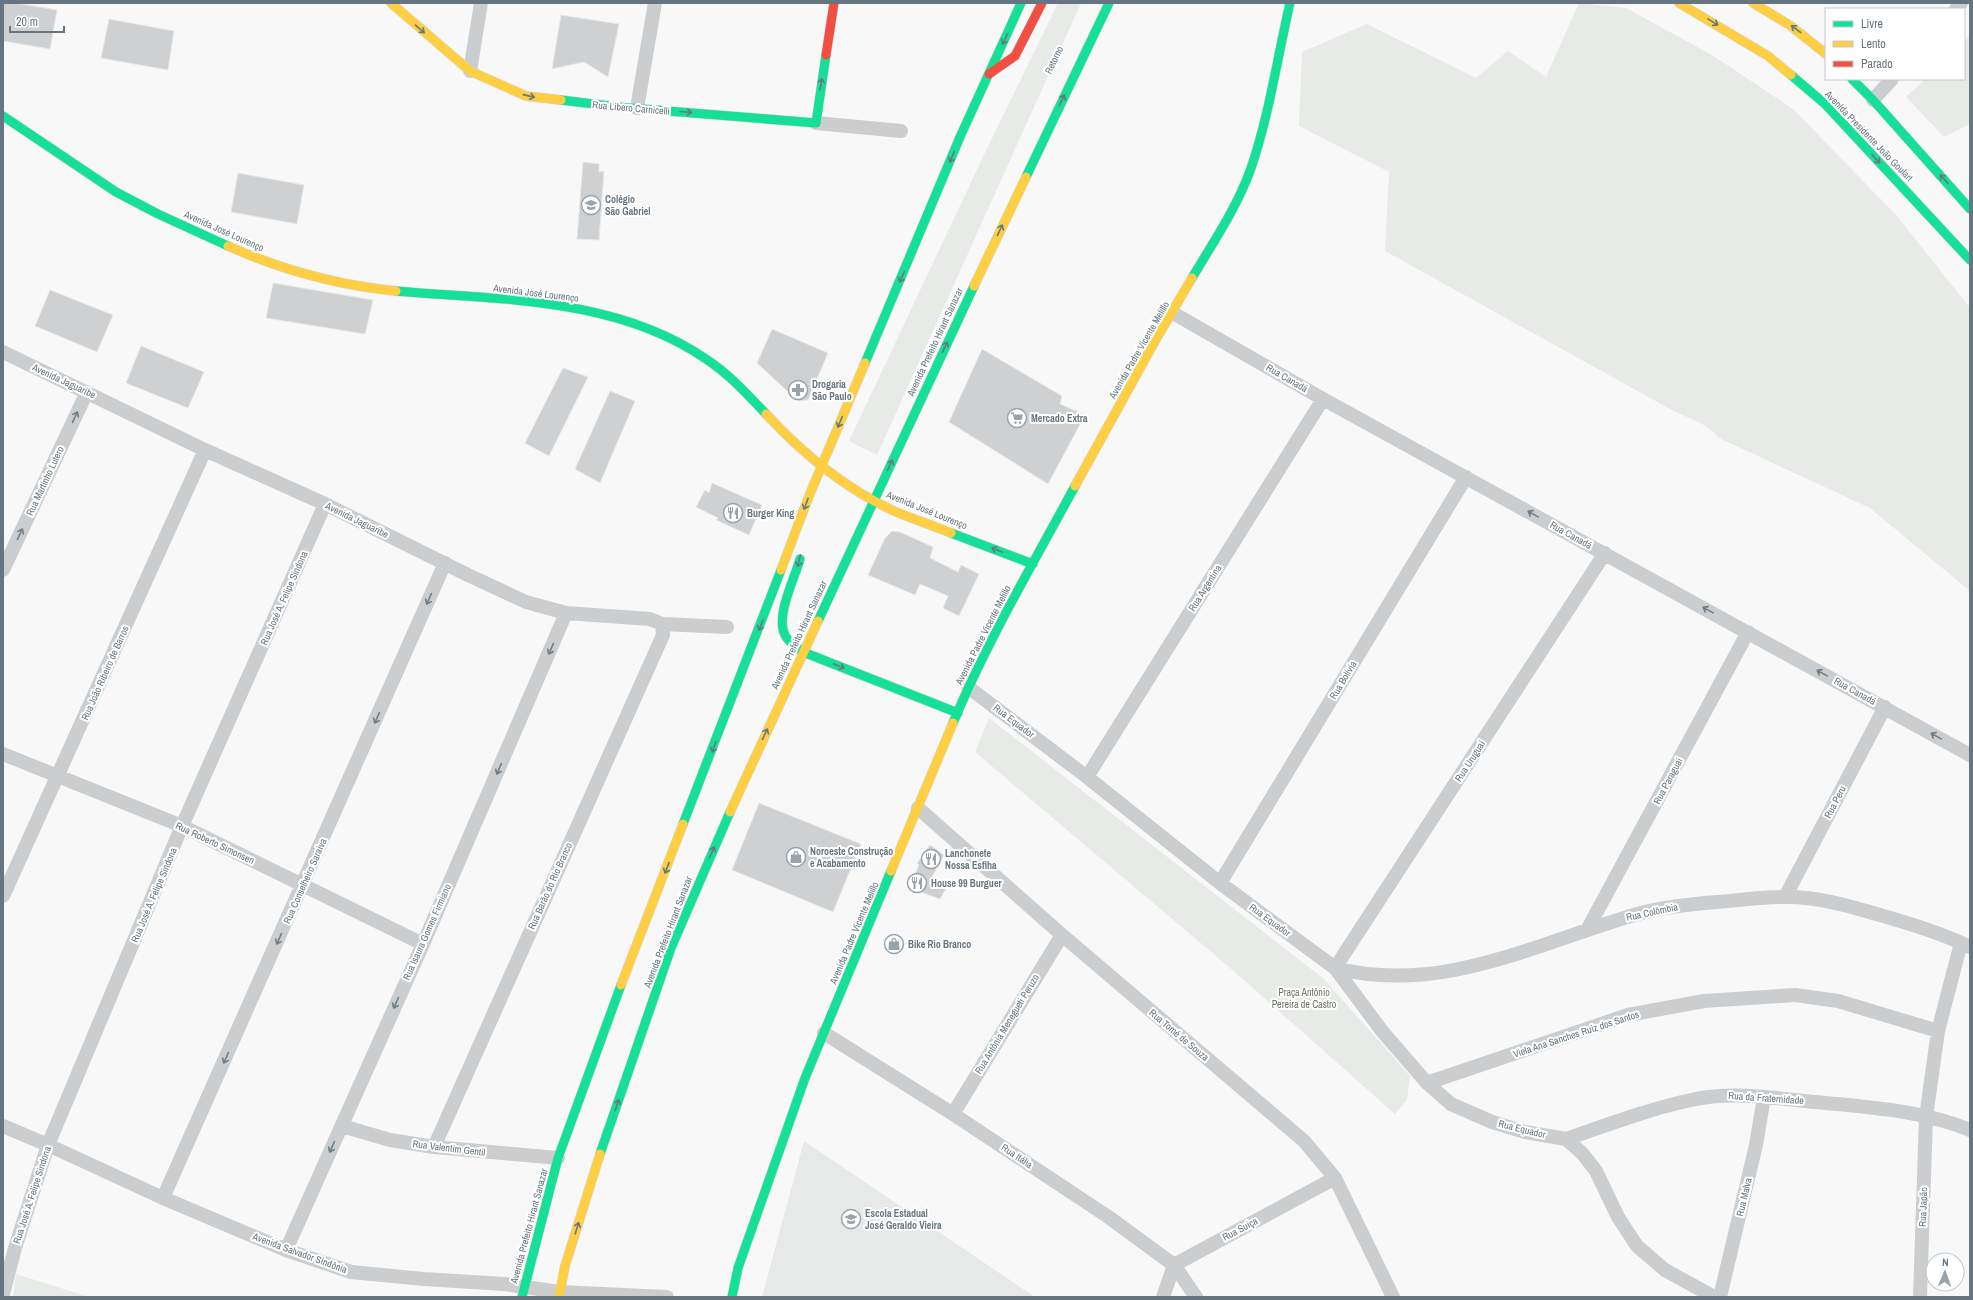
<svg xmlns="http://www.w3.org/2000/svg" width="1973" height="1300" viewBox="0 0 1973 1300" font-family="'Archivo Narrow',sans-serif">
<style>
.built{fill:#e7e8e8}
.green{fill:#e7eae6}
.building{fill:#cfd0d1;stroke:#e8e8e8}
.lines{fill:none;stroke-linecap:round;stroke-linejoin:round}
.fast-casing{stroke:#d4d5d6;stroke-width:10}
.slow-casing{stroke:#d4d5d6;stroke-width:10}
.jam-casing{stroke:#d4d5d6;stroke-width:10}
.street{stroke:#cbcdce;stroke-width:14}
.fast{stroke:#16e098;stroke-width:9}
.slow{stroke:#ffcf43;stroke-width:9}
.jam{stroke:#f24e42;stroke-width:9}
.oneway{stroke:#627a80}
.oneway2{stroke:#707e87}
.labels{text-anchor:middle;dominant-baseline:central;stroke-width:4;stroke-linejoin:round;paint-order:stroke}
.street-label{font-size:10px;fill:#66757f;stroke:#fff}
.poi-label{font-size:10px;font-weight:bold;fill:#66757f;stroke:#fff;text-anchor:start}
.park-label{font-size:10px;fill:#697865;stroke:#fff}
</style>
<rect width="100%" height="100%" fill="#f8f8f8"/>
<!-- built -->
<path class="built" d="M804,1141L1035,1297H762Z"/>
<!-- green -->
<path class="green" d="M1058,3H1081L877,455L849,441L982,159Z
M1579,3L1626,8L1712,55L1793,109L1897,216L1970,308V591L1870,508L1721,439L1706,426L1670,409L1385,251L1389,172L1299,126L1302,52L1367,24L1476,78L1508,51L1546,77Z
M1970,36V124L1944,137L1906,97L1925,79H1964V42Z
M989,718L1324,979L1410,1076L1407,1100L1395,1114L1236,973L975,752Z
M16,1274L89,1297H13Z"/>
<!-- building -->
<path class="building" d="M3,3H16L57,10L50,49L3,41Z
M561,15L619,24L608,77L584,62L552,69Z
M109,19L174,31L168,70L101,58Z
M583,162L599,164V172L604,171L599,240L577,239Z
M238,173L304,185L297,224L231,212Z
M273,283L373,300L365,334L266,318Z
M50,290L113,315L97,352L35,326Z
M772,329L828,353L808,400L798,401L757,363Z
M141,346L204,372L188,408L126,383Z
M982,349L1062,396L1060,404L1085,415L1048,484L949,422Z
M563,368L588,377L549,456L525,443Z
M610,391L635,401L600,483L575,469Z
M712,483L762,505L749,535L716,520L718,518L696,507L705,490L709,493Z
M892,531L900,532L933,547L930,558L958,572L961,565L979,574L959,616L943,608L948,596L920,584L915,595L868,575L885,538Z
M759,803L861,844L833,912L732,870Z
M930,845L944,855L931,879L948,885L940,899L909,888L919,865L917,863Z"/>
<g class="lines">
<defs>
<path id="fast" d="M1791,75L1825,104L1970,260
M1852,79L1873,100L1970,209
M561,100L618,107L816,123L826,55
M3,116L116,192L158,214L228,246
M1026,177L1109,3
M1192,278C1212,244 1236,209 1250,171C1269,117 1277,59 1290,3
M396,291C500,300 616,297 706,359C729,374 747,394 766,414
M865,363L960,137L1021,3
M951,533L1033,564
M800,559C795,578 775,616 785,635C788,642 797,647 803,652
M818,621L974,286
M803,652L958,713
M953,723C987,641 1033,564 1075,486
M683,824L781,570
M600,1154L671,948L730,812
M522,1297L558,1158L621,985
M732,1297L738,1268L805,1078L891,871"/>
<path id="slow" d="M391,3L470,71L526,96L561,100
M1679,3L1768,56L1791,75
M1753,3L1791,26L1826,54
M228,246C282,270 337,285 396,291
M974,286L1026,177
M766,414C803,454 844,488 894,511C912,519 932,525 951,533
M1075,486L1155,341L1192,278
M781,570L809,496L865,363
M730,812L818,621
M891,871L953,723
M621,985L683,824
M559,1297L565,1266L600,1154"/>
<path id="jam" d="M826,55L834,3
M989,74L1015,56L1042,3"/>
</defs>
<!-- fast casing -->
<use href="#fast" class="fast-casing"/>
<!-- slow casing -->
<use href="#slow" class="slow-casing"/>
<!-- jam casing -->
<use href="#jam" class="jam-casing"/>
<!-- street -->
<path class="street" d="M1956,9L1961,3
M470,71L481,3
M1873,100L1892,79
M637,108L655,3
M816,123L901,131
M1173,313L1323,399L1970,755
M3,352L205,450L325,504L468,575L526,602L566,613L650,619L662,624L727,627
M1605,553L1335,968C1440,995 1535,944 1634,915C1660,907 1691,904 1718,902C1740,900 1762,897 1784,897C1816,896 1849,906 1880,915C1911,924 1941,933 1970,947
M3,570L87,392
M968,687L1087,777L1220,883L1335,968L1382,1031L1427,1083L1451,1104L1492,1122L1525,1132L1566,1139L1582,1153L1596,1171L1618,1217L1637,1246L1665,1270L1714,1297
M3,754L182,826L423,944
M1087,777L1323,399
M918,808L1062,935L1304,1141L1335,1178L1393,1297
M1220,883L1466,477
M3,896L205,450
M1785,897L1885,707
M1587,930L1748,632
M824,1033L953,1114L1107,1216L1174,1265L1196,1297
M1427,1083L1628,1015L1704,1001L1795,995L1838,1001L1938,1031
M953,1114L1062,935
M3,1126L48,1145L163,1198L286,1250L351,1272L424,1279L504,1284L560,1292L667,1297
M342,1126L390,1140L434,1147L558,1158
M1566,1139C1607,1125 1649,1109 1691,1100C1732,1091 1774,1098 1815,1102C1866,1107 1922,1110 1970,1130
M434,1147L663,635L662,624
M163,1198L445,563
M286,1250L423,944L566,613
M3,1294L15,1248L48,1145L182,826L325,504
M1163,1297L1174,1265L1335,1178
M1720,1297L1756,1145L1764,1097
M1920,1297L1926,1117L1938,1031L1961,943"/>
<!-- fast -->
<use href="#fast" class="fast"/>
<!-- slow -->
<use href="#slow" class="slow"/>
<!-- jam -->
<use href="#jam" class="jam"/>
</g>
<!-- one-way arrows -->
<defs><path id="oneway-shaft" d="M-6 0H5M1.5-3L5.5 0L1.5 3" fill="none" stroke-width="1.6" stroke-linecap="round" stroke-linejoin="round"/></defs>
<g class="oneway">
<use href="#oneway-shaft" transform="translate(1713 22) rotate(31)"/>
<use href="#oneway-shaft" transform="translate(420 29) rotate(41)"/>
<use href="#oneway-shaft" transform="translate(1796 29) rotate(-143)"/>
<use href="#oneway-shaft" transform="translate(1005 39) rotate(115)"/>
<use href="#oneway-shaft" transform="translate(821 84) rotate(-81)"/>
<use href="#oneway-shaft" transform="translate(529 96) rotate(13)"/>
<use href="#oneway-shaft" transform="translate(1062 100) rotate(-64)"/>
<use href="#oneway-shaft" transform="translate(686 112) rotate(5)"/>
<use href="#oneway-shaft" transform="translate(952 157) rotate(112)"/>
<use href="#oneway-shaft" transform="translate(1876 159) rotate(47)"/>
<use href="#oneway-shaft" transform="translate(1944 179) rotate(-132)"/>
<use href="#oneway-shaft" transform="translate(1000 230) rotate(-65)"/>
<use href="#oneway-shaft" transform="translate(902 277) rotate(113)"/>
<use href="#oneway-shaft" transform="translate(945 347) rotate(-65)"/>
<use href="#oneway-shaft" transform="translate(840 422) rotate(113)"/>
<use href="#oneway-shaft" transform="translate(890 465) rotate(-65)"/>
<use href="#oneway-shaft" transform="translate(806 504) rotate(110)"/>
<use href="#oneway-shaft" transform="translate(997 550) rotate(-159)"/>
<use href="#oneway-shaft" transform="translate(799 561) rotate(103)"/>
<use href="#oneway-shaft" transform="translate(761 625) rotate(111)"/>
<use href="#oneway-shaft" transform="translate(839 666) rotate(22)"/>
<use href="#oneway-shaft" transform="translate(765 734) rotate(-65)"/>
<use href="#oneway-shaft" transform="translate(714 747) rotate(111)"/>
<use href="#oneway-shaft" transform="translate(712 852) rotate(-67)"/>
<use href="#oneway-shaft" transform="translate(667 868) rotate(111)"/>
<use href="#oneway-shaft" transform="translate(617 1105) rotate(-71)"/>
<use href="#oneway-shaft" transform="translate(577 1228) rotate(-73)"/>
</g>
<g class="oneway2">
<use href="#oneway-shaft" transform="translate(75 417) rotate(-65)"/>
<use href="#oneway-shaft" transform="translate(1533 514) rotate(-151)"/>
<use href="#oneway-shaft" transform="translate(20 534) rotate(-65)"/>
<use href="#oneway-shaft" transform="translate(429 599) rotate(114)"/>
<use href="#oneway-shaft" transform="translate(1708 610) rotate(-151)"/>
<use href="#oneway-shaft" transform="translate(551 649) rotate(113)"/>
<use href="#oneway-shaft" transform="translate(1822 673) rotate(-151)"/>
<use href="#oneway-shaft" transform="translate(377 718) rotate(114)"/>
<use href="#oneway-shaft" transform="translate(1936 736) rotate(-151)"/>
<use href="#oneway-shaft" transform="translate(499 769) rotate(113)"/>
<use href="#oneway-shaft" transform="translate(279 939) rotate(114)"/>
<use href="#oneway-shaft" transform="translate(396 1003) rotate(114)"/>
<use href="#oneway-shaft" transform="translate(226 1058) rotate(114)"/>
<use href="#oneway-shaft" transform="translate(332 1147) rotate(114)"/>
</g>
<!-- icons -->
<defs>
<symbol id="school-ring" viewBox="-11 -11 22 22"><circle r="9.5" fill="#fff" stroke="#99a3a9" stroke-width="1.5"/><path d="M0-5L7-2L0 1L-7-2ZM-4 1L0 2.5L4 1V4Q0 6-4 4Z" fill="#99a3a9"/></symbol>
<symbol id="pharmacy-ring" viewBox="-11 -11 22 22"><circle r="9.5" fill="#fff" stroke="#99a3a9" stroke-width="1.5"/><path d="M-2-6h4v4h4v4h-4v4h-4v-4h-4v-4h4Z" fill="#99a3a9"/></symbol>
<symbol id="supermarket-ring" viewBox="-11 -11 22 22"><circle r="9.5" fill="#fff" stroke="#99a3a9" stroke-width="1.5"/><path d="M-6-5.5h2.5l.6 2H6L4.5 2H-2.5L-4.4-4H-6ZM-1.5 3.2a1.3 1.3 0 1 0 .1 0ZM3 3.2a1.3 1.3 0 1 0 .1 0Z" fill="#99a3a9"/></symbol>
<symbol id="restaurant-ring" viewBox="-11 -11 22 22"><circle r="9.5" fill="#fff" stroke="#99a3a9" stroke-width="1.5"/><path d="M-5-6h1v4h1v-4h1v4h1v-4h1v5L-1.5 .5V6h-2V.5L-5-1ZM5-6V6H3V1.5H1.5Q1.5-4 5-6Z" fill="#99a3a9"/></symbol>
<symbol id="shop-ring" viewBox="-11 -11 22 22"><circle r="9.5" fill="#fff" stroke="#99a3a9" stroke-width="1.5"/><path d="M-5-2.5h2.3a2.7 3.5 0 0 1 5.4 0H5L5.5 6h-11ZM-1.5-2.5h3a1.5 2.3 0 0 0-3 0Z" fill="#99a3a9"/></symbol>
</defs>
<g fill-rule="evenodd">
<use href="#school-ring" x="580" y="194" width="22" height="22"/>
<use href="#pharmacy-ring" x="787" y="379" width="22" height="22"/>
<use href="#supermarket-ring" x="1006" y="407" width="22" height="22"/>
<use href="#restaurant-ring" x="722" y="502" width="22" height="22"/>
<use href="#shop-ring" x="785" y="846" width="22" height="22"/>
<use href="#restaurant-ring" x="920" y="848" width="22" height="22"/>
<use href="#restaurant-ring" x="906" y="872" width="22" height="22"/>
<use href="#shop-ring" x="883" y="933" width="22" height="22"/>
<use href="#school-ring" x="840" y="1208" width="22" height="22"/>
</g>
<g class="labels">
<!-- street labels -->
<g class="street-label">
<text transform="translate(1054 60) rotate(-64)">Retorno</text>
<text transform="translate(631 108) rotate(5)">Rua Libero Carnicelli</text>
<text transform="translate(1869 136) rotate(46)">Avenida Presidente João Goulart</text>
<text transform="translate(224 231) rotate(24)">Avenida José Lourenço</text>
<text transform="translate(536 293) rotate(7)">Avenida José Lourenço</text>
<text transform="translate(935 342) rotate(-65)">Avenida Prefeito Hirant Sanazar</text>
<text transform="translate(1139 350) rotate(-60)">Avenida Padre Vicente Melillo</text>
<text transform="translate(1287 378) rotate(30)">Rua Canadá</text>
<text transform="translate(64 381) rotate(25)">Avenida Jaguaribe</text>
<text transform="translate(45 481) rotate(-65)">Rua Martinho Lutero</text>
<text transform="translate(927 510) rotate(22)">Avenida José Lourenço</text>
<text transform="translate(357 520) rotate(26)">Avenida Jaguaribe</text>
<text transform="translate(1571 535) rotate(29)">Rua Canadá</text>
<text transform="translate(1205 588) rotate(-58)">Rua Argentina</text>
<text transform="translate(284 598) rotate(-66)">Rua José A. Felipe Sindona</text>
<text transform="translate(799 635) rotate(-65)">Avenida Prefeito Hirant Sanazar</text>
<text transform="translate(983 635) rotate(-63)">Avenida Padre Vicente Melillo</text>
<text transform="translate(105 673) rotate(-66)">Rua João Ribeiro de Barros</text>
<text transform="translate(1343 680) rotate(-59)">Rua Bolívia</text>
<text transform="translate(1855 691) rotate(29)">Rua Canadá</text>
<text transform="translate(1014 721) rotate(37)">Rua Equador</text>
<text transform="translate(1470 761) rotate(-57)">Rua Uruguai</text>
<text transform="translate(1668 781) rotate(-62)">Rua Paraguai</text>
<text transform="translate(1835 802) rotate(-62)">Rua Peru</text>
<text transform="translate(215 843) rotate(25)">Rua Roberto Simonsen</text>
<text transform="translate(305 881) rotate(-66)">Rua Conselheiro Saraiva</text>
<text transform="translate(550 886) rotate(-66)">Rua Barão do Rio Branco</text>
<text transform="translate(154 895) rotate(-67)">Rua José A. Felipe Sindona</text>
<text transform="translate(1652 912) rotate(-12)">Rua Colômbia</text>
<text transform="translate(1270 920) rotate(36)">Rua Equador</text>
<text transform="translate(427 932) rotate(-66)">Rua Isaura Gomes Firmiano</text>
<text transform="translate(668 932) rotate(-69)">Avenida Prefeito Hirant Sanazar</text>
<text transform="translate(854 933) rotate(-67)">Avenida Padre Vicente Melillo</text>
<text transform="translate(1007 1024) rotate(-59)">Rua Antônia Menegueti Peruzo</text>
<text transform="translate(1576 1034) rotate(-18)">Viela Ana Sanches Ruiz dos Santos</text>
<text transform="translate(1179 1035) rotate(40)">Rua Tomé de Souza</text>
<text transform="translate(1766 1098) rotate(4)">Rua da Fraternidade</text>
<text transform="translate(1522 1129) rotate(14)">Rua Equador</text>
<text transform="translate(449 1148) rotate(7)">Rua Valentim Gentil</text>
<text transform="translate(1017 1156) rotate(34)">Rua Itália</text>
<text transform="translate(32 1195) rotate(-72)">Rua José A. Felipe Sindona</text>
<text transform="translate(1744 1197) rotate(-77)">Rua Malva</text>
<text transform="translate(1923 1207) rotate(-88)">Rua Japão</text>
<text transform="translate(529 1226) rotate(-75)">Avenida Prefeito Hirant Sanazar</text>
<text transform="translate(1240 1229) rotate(-28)">Rua Suiça</text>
<text transform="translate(300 1253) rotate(20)">Avenida Salvador Sindônia</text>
</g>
<!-- poi labels -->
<g class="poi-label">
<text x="605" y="199">Colégio<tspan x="605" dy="12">São Gabriel</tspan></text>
<text x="812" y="384">Drogaria<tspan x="812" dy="12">São Paulo</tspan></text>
<text x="1031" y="418">Mercado Extra</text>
<text x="747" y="513">Burger King</text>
<text x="810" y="851">Noroeste Construção<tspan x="810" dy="12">e Acabamento</tspan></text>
<text x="945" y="853">Lanchonete<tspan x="945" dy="12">Nossa Esfiha</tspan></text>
<text x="931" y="883">House 99 Burguer</text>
<text x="908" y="944">Bike Rio Branco</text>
<text x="865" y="1213">Escola Estadual<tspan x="865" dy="12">José Geraldo Vieira</tspan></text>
</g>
<!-- park labels -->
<g class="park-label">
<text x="1304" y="992">Praça Antônio<tspan x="1304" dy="12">Pereira de Castro</tspan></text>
</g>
</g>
<!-- border -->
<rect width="1973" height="1300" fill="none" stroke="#66757f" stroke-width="8"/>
<!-- legend -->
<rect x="1825" y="8" width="140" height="72" fill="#ffffff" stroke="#c2c8cc"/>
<rect x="1833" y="21" width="20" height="6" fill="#16e098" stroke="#c2c8cc"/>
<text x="1861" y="28" font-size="12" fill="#66757f">Livre</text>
<rect x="1833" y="41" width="20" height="6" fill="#ffcf43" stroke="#c2c8cc"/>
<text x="1861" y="48" font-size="12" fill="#66757f">Lento</text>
<rect x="1833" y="61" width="20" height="6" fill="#f24e42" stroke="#c2c8cc"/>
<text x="1861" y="68" font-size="12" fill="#66757f">Parado</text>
<!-- north arrow -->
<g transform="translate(1945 1272) rotate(2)"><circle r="19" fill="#ffffff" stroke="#c2c8cc"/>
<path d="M0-3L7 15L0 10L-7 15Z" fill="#99a3a9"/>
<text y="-6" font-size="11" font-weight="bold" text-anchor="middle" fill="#66757f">N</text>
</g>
<!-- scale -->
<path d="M10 26v6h54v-6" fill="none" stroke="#66757f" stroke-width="2"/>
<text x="16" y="26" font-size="12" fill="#66757f" stroke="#ffffff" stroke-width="3" paint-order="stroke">20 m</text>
</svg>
